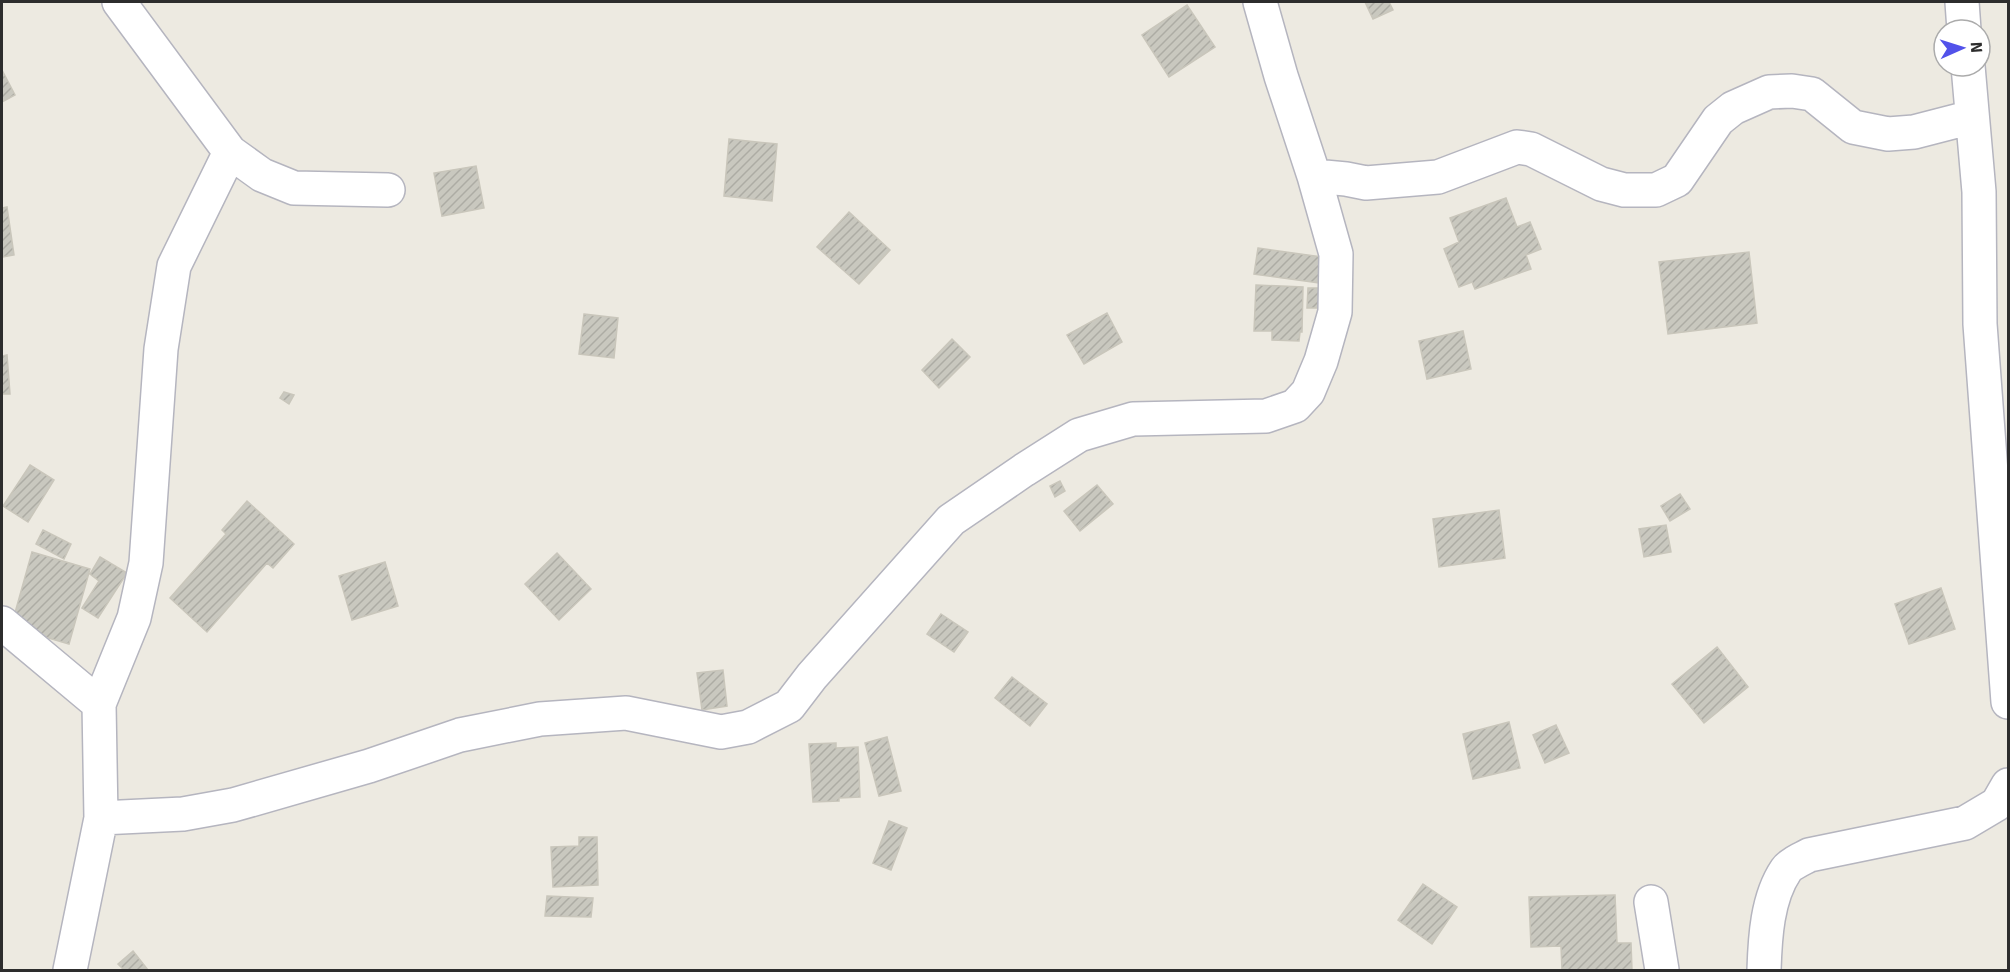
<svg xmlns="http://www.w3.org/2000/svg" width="2010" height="972" viewBox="0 0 2010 972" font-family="Signika,sans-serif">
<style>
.building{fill:url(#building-hatch);stroke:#c9c6bb;stroke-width:1.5}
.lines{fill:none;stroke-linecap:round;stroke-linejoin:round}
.minor-casing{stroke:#b5b5bf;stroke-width:36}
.minor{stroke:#fff;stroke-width:33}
</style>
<defs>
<pattern id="building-hatch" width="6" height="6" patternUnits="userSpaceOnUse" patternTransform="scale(1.5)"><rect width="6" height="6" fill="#c9c8bf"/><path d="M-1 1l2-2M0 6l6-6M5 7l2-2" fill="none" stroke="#adaca4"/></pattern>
</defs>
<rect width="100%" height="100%" fill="#edeae1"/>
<!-- building -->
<path class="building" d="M1365,2H1389L1393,10L1373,19Z
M1187,5L1215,47L1169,77L1142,35Z
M2,70L15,95L2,102Z
M729,139L777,144L772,201L724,196Z
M476,166L484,208L442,216L434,173Z
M1506,198L1517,227L1530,222L1541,249L1526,255L1531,269L1475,289L1472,282L1459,287L1444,249L1459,242L1450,218Z
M7,207L14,255L2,257V208Z
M849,212L890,250L859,284L817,247Z
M1258,248L1329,258L1326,284L1254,274Z
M1749,252L1757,323L1668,334L1659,262Z
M1256,285L1303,287L1302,332H1300L1299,341L1272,340V331H1254Z
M1308,288H1327V308H1307Z
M1107,313L1122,342L1084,364L1067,335Z
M584,314L618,318L614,358L579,354Z
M1463,331L1471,369L1427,379L1419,341Z
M952,339L970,357L939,388L922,370Z
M7,355L10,394H2V356Z
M284,392L294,395L289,404L280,398Z
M30,465L54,480L28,522L3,506Z
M1060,481L1065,491L1055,497L1050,486Z
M1097,485L1113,504L1080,531L1064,511Z
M1680,494L1690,509L1670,521L1661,506Z
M247,501L294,544L273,568L267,563L207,632L170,598L226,534L222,530Z
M1499,510L1505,558L1439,567L1433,519Z
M1666,525L1671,552L1644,557L1639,529Z
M43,530L71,544L64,559L36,544Z
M32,552L90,569L69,644L11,627Z
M557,553L591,589L559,620L525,584Z
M100,557L127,573L98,618L82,608L99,581L90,574Z
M385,562L398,606L352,620L339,576Z
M1941,588L1955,629L1909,644L1895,604Z
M941,614L968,632L954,652L927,634Z
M1717,647L1748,687L1704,723L1672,684Z
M723,670L727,706L702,710L697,673Z
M1012,677L1047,704L1030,726L995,698Z
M1509,722L1520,768L1473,779L1463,734Z
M1556,725L1569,753L1545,763L1533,735Z
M887,737L901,791L879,796L865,743Z
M836,743V748L858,747L860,797L839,798V801L813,802L809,744Z
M889,821L907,828L891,870L873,863Z
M579,837H597L598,885L553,887L551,847L579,846Z
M1423,884L1457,907L1432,944L1398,920Z
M1615,895L1617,943H1631L1632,970H1562L1561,946L1531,947L1529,897Z
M547,896L593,898L591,917L545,916Z
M133,951L148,970H124L118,964Z"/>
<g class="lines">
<defs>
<path id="minor" d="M119,2L230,152L262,175L294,188L388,190
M1962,2L1964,30
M1968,66L1979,192L1980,324L2008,702
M1314,176L1346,179L1366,183L1438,177L1517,147L1531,149L1601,184L1624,190H1656L1677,180L1718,120L1733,108L1769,92L1792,91L1812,94L1853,127L1888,134L1914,132L1972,117
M2,623L99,704
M101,818L183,814L233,805L369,766L460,735L540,719L626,713L721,732L748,727L789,706L812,676L951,520L1024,470L1079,435L1133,419L1266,416L1295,406L1308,392L1321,361L1335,312L1336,254L1314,176L1281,76L1260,2
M1651,902L1662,970
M70,970L101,818L99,704L134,618L146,563L161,349L174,266L230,152
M1764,970C1765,938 1767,898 1786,870C1790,864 1802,859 1809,855L1965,823L1997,804L2008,785"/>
</defs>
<!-- minor casing -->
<use href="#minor" class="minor-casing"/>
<!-- minor -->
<use href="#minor" class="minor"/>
</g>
<!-- border -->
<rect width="2010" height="972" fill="none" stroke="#2d2d2d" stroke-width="6"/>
<!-- north arrow -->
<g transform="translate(1962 48) rotate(87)"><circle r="28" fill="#ffffff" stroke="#ababab" stroke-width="1.5"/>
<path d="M0-4.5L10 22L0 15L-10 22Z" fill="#5252ea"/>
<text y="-9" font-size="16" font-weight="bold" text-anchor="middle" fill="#2d2d2d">N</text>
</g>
</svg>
